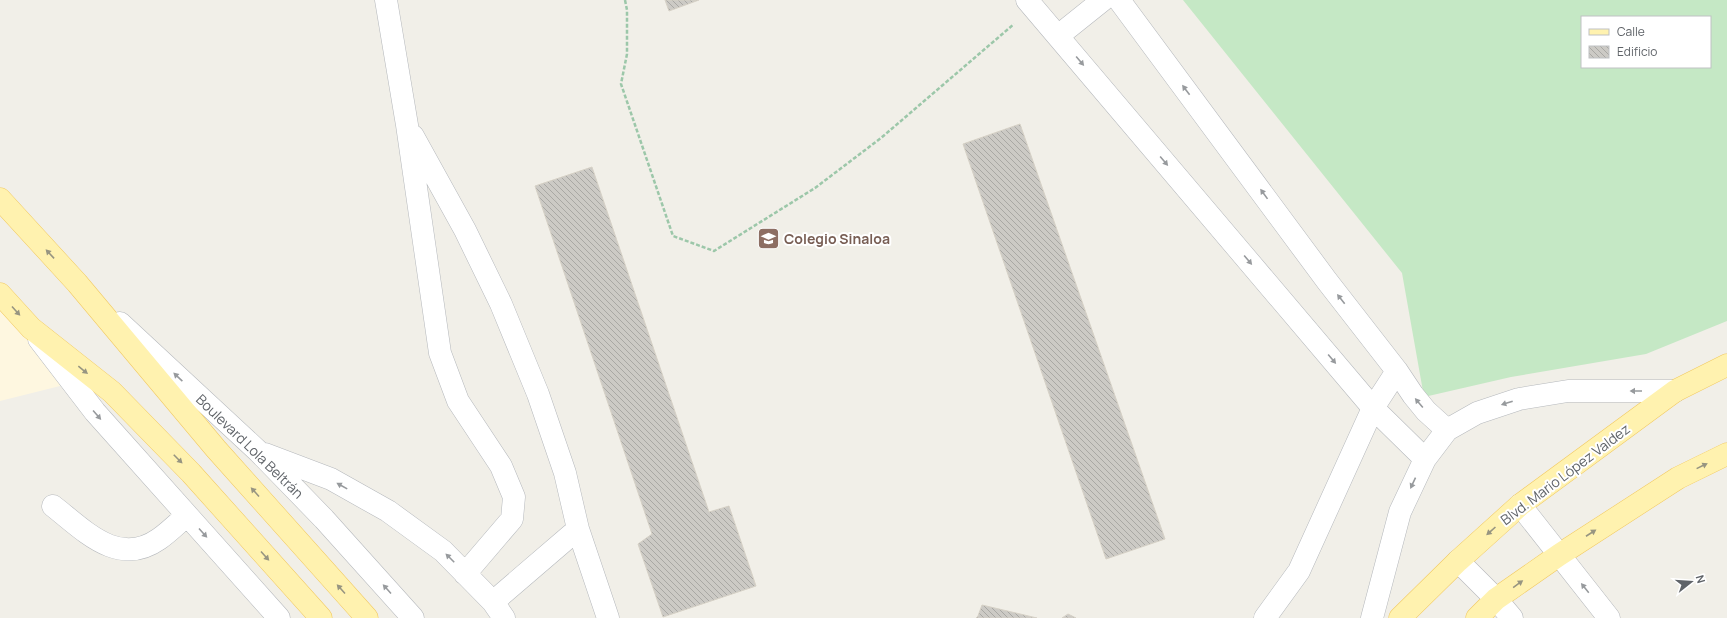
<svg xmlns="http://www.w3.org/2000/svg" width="1727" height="618" viewBox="0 0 1727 618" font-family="Manrope,sans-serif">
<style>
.commercial{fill:#fef7e0}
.garden{fill:#c5e8c5;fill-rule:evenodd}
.building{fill:url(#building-back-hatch);stroke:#d6d1c6}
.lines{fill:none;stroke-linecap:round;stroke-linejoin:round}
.minor-casing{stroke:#b5b8bc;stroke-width:23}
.major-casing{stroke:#f2c960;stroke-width:23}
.path{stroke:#9cc7a9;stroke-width:2.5;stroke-dasharray:4 2;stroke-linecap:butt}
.minor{stroke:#fff;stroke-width:22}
.major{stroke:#fff2af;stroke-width:22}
.oneway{fill:#979a9d}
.oneway2{fill:#979581}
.labels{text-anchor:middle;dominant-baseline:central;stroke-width:4;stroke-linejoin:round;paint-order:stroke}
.education-label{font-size:14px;font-weight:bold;fill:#785e54;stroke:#fff;text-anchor:start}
.street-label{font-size:14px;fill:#5f6368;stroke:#fff}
</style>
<defs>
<pattern id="building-back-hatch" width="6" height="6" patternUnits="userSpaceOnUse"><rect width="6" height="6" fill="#cccac5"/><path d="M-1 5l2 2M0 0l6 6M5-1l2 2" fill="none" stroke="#a9a8a4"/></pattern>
</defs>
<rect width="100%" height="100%" fill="#f1efe8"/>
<!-- commercial -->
<path class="commercial" d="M0,302L72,383L0,401Z"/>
<!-- garden -->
<path class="garden" d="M1183,0H1727V321L1646,354L1511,377L1424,397L1402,273ZM1582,17H1710V67H1582Z"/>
<!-- building -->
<path class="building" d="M665,0H699L669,11Z
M1020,124L1165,539L1106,559L963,144Z
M592,167L709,512L729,506L756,586L663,617L638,544L652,534L535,186Z
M982,605L1037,618H976L978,616Z
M1068,614L1076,618H1062Z"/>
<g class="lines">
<defs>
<path id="minor" d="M386,0L407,125L440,353L458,401L501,466L514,497L512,519L465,574
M1027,0L1373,408L1425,459
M1119,0L1327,281L1397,371L1413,395L1426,411L1447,430
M1058,36L1103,0
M413,136L465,230L501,304L538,394L565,473L578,529L608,618
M120,323L259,452L324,519L413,618
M39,339L95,412L279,618
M265,454L331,479L388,511L443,551L493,602L504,618
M1520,505L1609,618
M53,506C84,530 118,568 159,539C169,532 178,523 187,515
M1458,561L1496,599L1512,618
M493,602L578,529
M1265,618L1299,571L1373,408L1397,371
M1372,618L1400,512L1425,459L1447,430L1477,413L1519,399L1568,391H1675"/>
<path id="major" d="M0,199L77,283L216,449L367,618
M0,294L31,328L112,392L191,473L321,618
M1400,618L1458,561L1520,505L1675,391L1727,365
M1477,618L1496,599L1559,555L1678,478L1727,454"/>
</defs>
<!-- minor casing -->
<use href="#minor" class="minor-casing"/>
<!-- major casing -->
<use href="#major" class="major-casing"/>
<!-- path -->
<path class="path" d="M625,0L627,10V54L621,84L673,236L714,251L815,188L881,138L1014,24"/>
<!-- minor -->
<use href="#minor" class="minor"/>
<!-- major -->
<use href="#major" class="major"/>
</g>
<!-- one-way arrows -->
<defs><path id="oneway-solid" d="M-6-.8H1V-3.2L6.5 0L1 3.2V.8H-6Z"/></defs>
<g class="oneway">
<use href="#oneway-solid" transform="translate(1080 61) rotate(50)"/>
<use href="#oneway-solid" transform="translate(1186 90) rotate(-127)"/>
<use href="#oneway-solid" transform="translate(1164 161) rotate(50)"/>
<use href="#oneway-solid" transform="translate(1264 194) rotate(-126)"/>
<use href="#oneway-solid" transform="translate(1248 260) rotate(50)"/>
<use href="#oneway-solid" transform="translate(1341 299) rotate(-128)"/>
<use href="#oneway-solid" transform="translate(1332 359) rotate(50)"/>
<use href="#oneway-solid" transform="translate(178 377) rotate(-137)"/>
<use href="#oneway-solid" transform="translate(1636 391) rotate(-180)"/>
<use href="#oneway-solid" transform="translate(1419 403) rotate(-130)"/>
<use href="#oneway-solid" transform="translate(1507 403) rotate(162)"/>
<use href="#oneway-solid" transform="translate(97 415) rotate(49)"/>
<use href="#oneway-solid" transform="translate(1413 483) rotate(115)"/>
<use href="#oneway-solid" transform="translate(342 486) rotate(-151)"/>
<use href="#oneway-solid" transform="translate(203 533) rotate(48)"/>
<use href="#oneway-solid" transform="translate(450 558) rotate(-135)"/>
<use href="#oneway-solid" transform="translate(1585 588) rotate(-129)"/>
<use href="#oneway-solid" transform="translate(387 589) rotate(-132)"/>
</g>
<g class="oneway2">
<use href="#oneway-solid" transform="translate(50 254) rotate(-133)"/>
<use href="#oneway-solid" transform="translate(16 311) rotate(48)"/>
<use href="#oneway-solid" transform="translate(83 370) rotate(39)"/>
<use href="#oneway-solid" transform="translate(178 459) rotate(45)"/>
<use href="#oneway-solid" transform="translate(1702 466) rotate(-26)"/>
<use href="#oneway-solid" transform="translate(255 492) rotate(-132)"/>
<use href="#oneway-solid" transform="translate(1491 531) rotate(138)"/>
<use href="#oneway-solid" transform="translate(1591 533) rotate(-33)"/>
<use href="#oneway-solid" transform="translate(265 556) rotate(48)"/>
<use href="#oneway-solid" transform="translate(1518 584) rotate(-36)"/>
<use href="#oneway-solid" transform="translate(341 589) rotate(-132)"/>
</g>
<!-- icons -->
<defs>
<symbol id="school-square" viewBox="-11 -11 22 22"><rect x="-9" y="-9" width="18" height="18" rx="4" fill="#8d6e63" stroke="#fff"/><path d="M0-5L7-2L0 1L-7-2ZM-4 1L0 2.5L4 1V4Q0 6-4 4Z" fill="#fff"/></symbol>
</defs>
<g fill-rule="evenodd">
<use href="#school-square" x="756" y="226" width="25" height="25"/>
</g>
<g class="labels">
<!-- education labels -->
<g class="education-label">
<text x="784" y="238">Colegio Sinaloa</text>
</g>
<!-- street labels -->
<g class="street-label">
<text transform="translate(250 446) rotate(44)">Boulevard Lola Beltrán</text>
<text transform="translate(1565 474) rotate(-37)">Blvd. Mario López Valdez</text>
</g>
</g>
<!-- legend -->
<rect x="1581" y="16" width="130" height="52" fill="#ffffff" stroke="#bfc1c3"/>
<rect x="1589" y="29" width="20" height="6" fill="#fff2af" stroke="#bfc1c3"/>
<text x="1617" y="36" font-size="12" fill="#5f6368">Calle</text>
<rect x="1589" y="46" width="20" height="12" fill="url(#building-back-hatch)" stroke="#bfc1c3"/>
<text x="1617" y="56" font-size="12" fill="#5f6368">Edificio</text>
<!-- north arrow -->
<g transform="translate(1691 582) rotate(73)" stroke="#ffffff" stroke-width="3" paint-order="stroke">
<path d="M0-3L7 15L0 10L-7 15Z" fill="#5f6368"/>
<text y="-6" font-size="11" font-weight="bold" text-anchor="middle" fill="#5f6368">N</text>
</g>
</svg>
